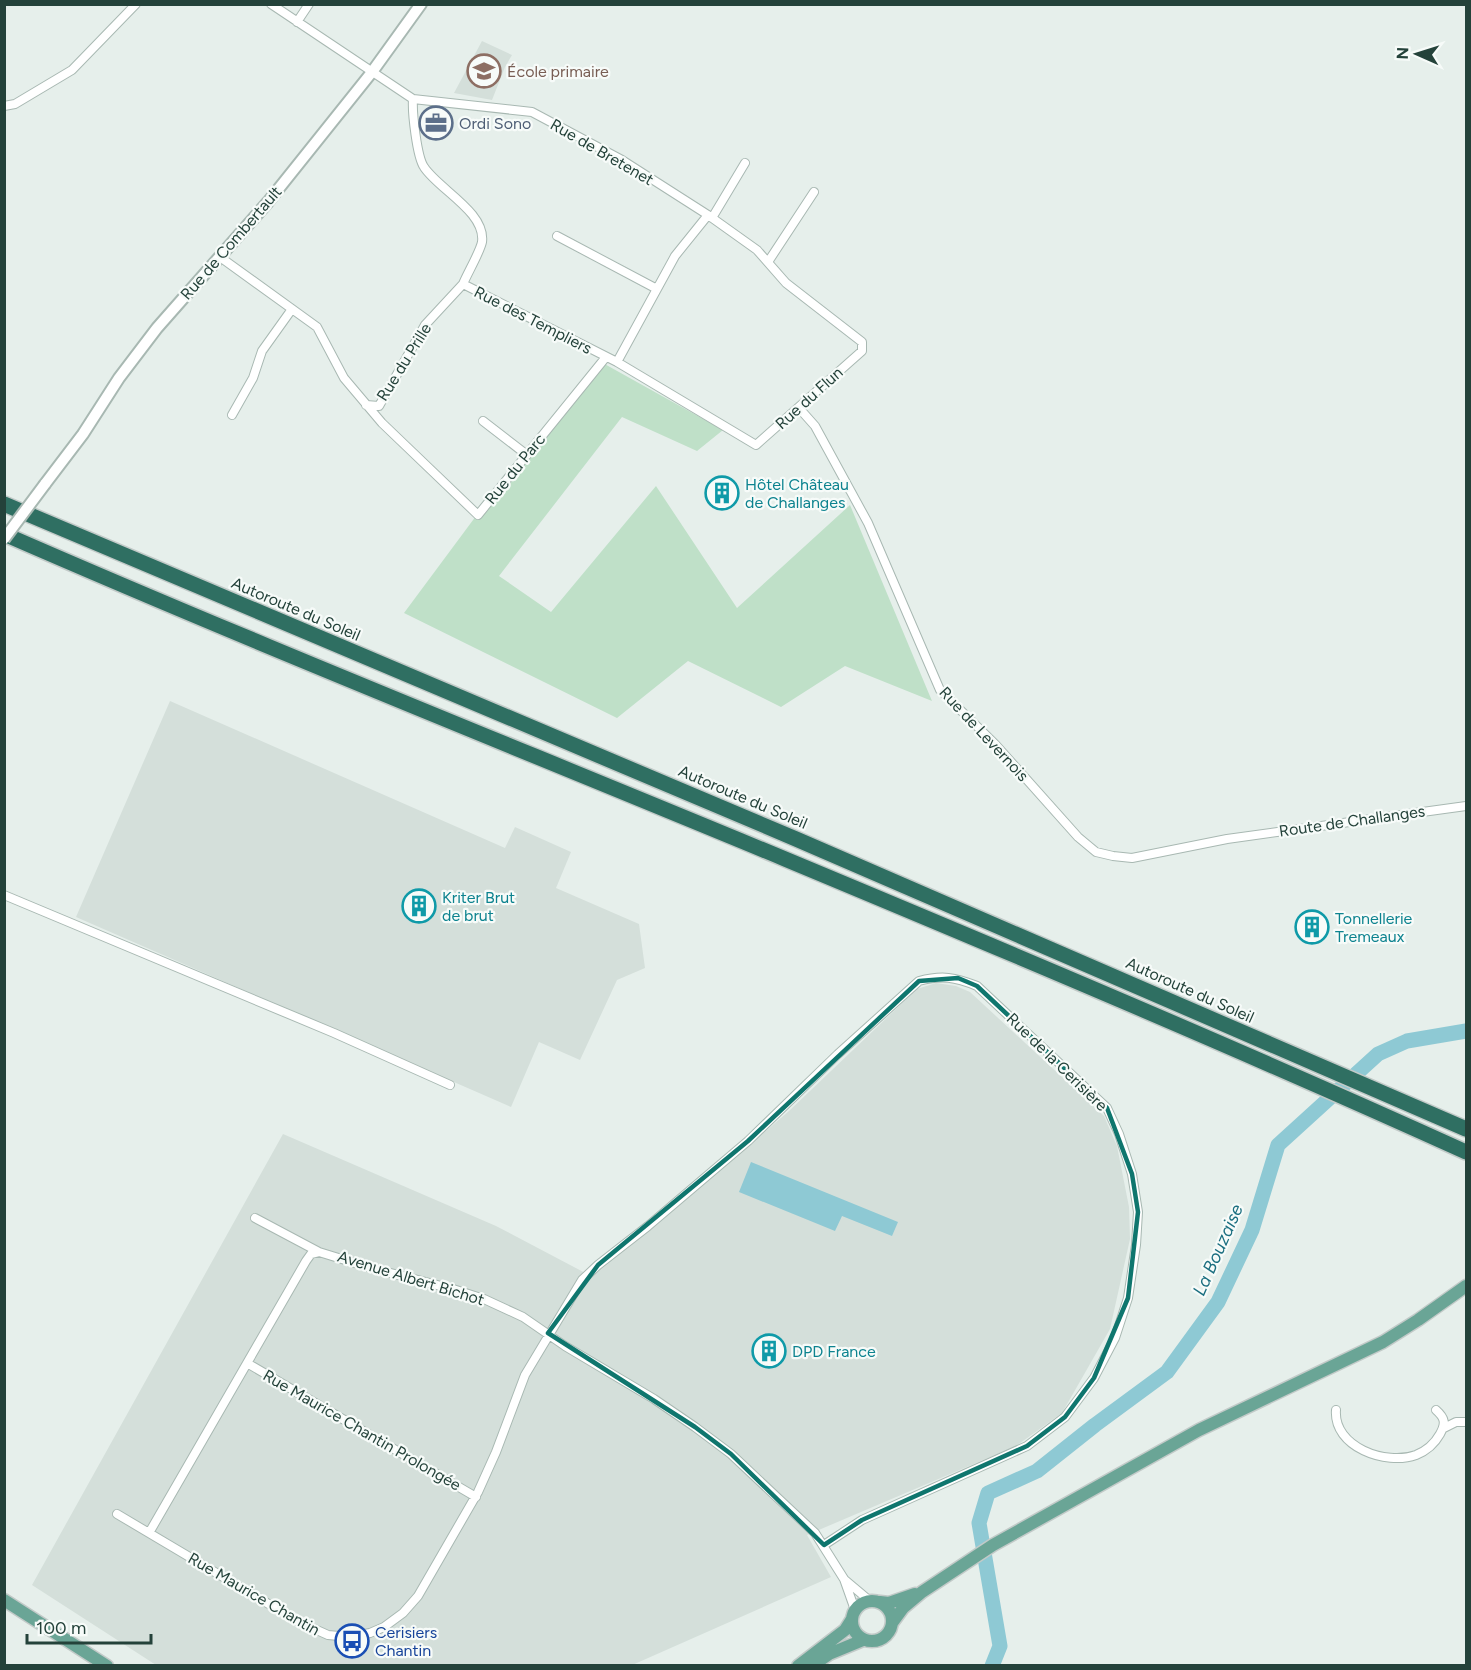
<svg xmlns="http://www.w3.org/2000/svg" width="1471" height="1670" viewBox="0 0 1471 1670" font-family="Figtree,sans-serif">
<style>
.built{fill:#d4dfda}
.green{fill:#bfe0c8}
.water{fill:#8ec9d4}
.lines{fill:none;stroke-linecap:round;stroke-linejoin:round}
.river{stroke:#8ec9d4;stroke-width:15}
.minor-casing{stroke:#a8b8b2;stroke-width:10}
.tertiary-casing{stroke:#a8b8b2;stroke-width:14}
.primary-casing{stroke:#c2cac8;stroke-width:15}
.motorway-casing{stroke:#c2cac8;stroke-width:18}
.minor{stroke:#fff;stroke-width:8}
.tertiary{stroke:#fff;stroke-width:10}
.primary{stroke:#6aa596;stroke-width:12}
.motorway{stroke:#2f6f62;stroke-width:15}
.tertiary-bridge-casing{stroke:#a8b8b2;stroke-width:14;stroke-linecap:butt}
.tertiary-bridge{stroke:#fff;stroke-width:10}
.marked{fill:none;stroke:#0f766e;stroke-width:4.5;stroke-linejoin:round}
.labels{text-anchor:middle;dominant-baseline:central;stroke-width:4.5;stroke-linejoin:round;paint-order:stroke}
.education-label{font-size:16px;fill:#785e54;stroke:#f7fbf9;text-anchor:start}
.service-label{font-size:16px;fill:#4e5e75;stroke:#f7fbf9;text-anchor:start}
.street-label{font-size:16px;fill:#24423a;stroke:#f7fbf9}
.culture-label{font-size:16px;fill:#0d838f;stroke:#f7fbf9;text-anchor:start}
.transit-label{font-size:16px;fill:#164399;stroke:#f7fbf9;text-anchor:start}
.water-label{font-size:18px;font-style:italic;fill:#1c6f80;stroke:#f7fbf9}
</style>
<rect width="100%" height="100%" fill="#e6efeb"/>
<!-- built -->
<path class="built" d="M482,41L512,55L505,67L492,100L454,93Z
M170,701L505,848L515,827L571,852L556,888L639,924L645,968L617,980L580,1060L539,1042L511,1107L76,917Z
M936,983L956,986L970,992L1104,1116L1117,1146L1129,1207L1130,1239L1110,1329L1062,1413L1016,1446L807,1535L831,1577L630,1666L156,1665L32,1585L283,1134L496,1226L591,1276L660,1222L789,1111L917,989Z"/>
<!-- green -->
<path class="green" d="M601,362L723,430L697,451L622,417L499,576L551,612L656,486L737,608L850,505L932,701L845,666L781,707L688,661L617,718L404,613L476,516Z"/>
<!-- water -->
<path class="water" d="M751,1162L898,1222L892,1236L842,1216L835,1231L739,1192Z"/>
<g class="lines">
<!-- river -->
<path class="river" d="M992,1666L1000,1646L979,1523L988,1493L1037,1471L1095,1425L1167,1372L1218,1302L1252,1230L1278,1145L1378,1054L1407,1041L1466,1031"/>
<defs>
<path id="minor" d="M271,4L413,99L532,112L622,160L708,215L757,250L786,283L862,342V351L756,445L617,362L463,284C467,274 480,252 482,242C486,212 438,189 424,167C417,157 412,113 413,99
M297,22L309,4
M4,106L15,104L72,70L136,4
M712,218L745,163
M557,236L657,289
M220,257L317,327L344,378L382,423L478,515L606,357
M768,262L814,192
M617,362L675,256L708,215
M366,405L379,406L425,325L463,284
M799,408L815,426L868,523L940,690L995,744L1078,837L1096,852L1113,856L1132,858L1227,839L1466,806
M232,415L253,378L262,351L292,309
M483,421L527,455
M4,895L334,1033L450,1085
M255,1218L319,1252
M247,1363L476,1497
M1336,1410C1333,1447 1386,1466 1416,1455C1426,1451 1435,1443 1440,1434C1446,1423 1445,1418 1436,1410
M1444,1428L1456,1422H1466
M117,1514L299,1622L328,1635L350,1637L370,1633L384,1627L403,1613L418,1596L478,1492L496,1452L525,1375L582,1280L598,1265L648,1226L748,1141L838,1054L919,981C942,975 955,977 977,986L1107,1108L1119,1134L1132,1174L1138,1212L1136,1245L1128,1298L1115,1338L1094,1378L1065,1417L1027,1446L862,1520L824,1545
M149,1533L306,1261L311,1254L319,1252L371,1268L453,1289L484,1299L523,1317L565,1346L654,1399L695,1427L731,1454L815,1533L844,1579L855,1610
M845,1580L870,1601"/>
<path id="tertiary" d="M45,484L83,434L119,378L157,328L268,202L372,72L421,4"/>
<path id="primary" d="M4,1600L107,1666
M852 1621a20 20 0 1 1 40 0a20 20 0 1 1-40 0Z
M880,1602L889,1603L915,1594
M892,1623L903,1608L922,1592L993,1545L1199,1430L1383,1342L1418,1320L1466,1286
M798,1666L845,1630L852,1619
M812,1666L829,1654L863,1640"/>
<path id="motorway" d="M4,504L796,839L1466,1129
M4,534C263,647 525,751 785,859C1013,954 1241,1050 1466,1152"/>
</defs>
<!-- minor casing -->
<use href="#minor" class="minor-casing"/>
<!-- tertiary casing -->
<use href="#tertiary" class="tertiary-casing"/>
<!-- primary casing -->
<use href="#primary" class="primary-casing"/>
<!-- motorway casing -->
<use href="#motorway" class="motorway-casing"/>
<!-- minor -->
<use href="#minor" class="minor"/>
<!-- tertiary -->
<use href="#tertiary" class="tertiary"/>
<!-- primary -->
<use href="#primary" class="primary"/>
<!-- motorway -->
<use href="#motorway" class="motorway"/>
<defs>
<path id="tertiary-bridge" d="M4,539L45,484"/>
</defs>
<!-- tertiary-bridge casing -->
<use href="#tertiary-bridge" class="tertiary-bridge-casing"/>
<!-- tertiary-bridge -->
<use href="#tertiary-bridge" class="tertiary-bridge"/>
</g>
<!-- marked area -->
<path class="marked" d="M958,978L977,986L1107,1108L1132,1174L1138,1212L1128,1298L1094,1378L1065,1417L1027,1446L862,1520L824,1545L731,1454L695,1427L548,1333L598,1265L748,1141L919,981Z"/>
<!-- icons -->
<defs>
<symbol id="school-ring" viewBox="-11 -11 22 22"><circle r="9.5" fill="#f7fbf9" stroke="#8d6e63" stroke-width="1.5"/><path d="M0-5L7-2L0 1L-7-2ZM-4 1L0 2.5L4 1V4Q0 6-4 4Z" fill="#8d6e63"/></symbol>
<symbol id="office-ring" viewBox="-11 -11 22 22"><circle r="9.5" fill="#f7fbf9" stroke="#5c6f8a" stroke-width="1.5"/><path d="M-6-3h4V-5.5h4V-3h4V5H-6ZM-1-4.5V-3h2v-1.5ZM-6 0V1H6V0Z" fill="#5c6f8a"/></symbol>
<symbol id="building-ring" viewBox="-11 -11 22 22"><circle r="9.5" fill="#f7fbf9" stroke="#0f9aa8" stroke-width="1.5"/><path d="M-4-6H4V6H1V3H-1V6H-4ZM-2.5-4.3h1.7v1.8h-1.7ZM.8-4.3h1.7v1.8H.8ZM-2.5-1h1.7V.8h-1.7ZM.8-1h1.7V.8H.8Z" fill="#0f9aa8"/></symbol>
<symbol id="bus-ring" viewBox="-11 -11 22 22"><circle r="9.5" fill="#f7fbf9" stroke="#1a4fb4" stroke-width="1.5"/><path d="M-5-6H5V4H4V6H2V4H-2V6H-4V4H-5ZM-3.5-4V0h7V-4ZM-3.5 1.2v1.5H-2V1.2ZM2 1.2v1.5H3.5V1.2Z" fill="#1a4fb4"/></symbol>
</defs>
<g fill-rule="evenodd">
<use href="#school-ring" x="465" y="52" width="38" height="38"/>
<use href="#office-ring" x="417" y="104" width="38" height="38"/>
<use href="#building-ring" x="703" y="474" width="38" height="38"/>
<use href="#building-ring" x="400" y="887" width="38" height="38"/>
<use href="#building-ring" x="1293" y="908" width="38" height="38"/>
<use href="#building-ring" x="750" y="1332" width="38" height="38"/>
<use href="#bus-ring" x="333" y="1622" width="38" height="38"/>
</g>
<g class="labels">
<!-- education labels -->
<g class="education-label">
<text x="507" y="71">École primaire</text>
</g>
<!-- service labels -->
<g class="service-label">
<text x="459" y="123">Ordi Sono</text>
</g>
<!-- street labels -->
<g class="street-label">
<text transform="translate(602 152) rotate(30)">Rue de Bretenet</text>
<text transform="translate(231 243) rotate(-49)">Rue de Combertault</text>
<text transform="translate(533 320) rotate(27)">Rue des Templiers</text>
<text transform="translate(404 362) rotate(-58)">Rue du Prille</text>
<text transform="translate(809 398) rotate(-42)">Rue du Flun</text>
<text transform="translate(515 469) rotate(-51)">Rue du Parc</text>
<text transform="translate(296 609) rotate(23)">Autoroute du Soleil</text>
<text transform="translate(984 734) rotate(47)">Rue de Levernois</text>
<text transform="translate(743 797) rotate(23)">Autoroute du Soleil</text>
<text transform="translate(1352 821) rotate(-8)">Route de Challanges</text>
<text transform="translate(1190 990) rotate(24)">Autoroute du Soleil</text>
<text transform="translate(1057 1062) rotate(44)">Rue de la Cerisière</text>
<text transform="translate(411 1278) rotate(17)">Avenue Albert Bichot</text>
<text transform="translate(362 1430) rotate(30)">Rue Maurice Chantin Prolongée</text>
<text transform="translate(254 1594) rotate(30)">Rue Maurice Chantin</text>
</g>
<!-- culture labels -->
<g class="culture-label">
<text x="745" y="484">Hôtel Château<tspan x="745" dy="18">de Challanges</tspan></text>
<text x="442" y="897">Kriter Brut<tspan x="442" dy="18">de brut</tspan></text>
<text x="1335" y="918">Tonnellerie<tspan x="1335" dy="18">Tremeaux</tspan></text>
<text x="792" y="1351">DPD France</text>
</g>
<!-- transit labels -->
<g class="transit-label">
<text x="375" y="1632">Cerisiers<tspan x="375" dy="18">Chantin</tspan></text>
</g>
<!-- water labels -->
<g class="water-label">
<text transform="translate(1218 1250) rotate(-66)">La Bouzaise</text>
</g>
</g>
<!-- border -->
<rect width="1471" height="1670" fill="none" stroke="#24423a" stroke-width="12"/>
<!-- north arrow -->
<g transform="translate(1417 54) rotate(273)" stroke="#f7fbf9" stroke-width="4.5" paint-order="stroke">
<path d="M0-4.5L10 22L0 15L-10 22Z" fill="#24423a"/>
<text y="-9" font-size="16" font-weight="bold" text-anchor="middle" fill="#24423a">N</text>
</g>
<!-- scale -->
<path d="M27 1634v9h124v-9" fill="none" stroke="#24423a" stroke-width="3"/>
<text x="36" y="1634" font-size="18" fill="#24423a" stroke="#f7fbf9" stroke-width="4.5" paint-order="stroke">100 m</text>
</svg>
